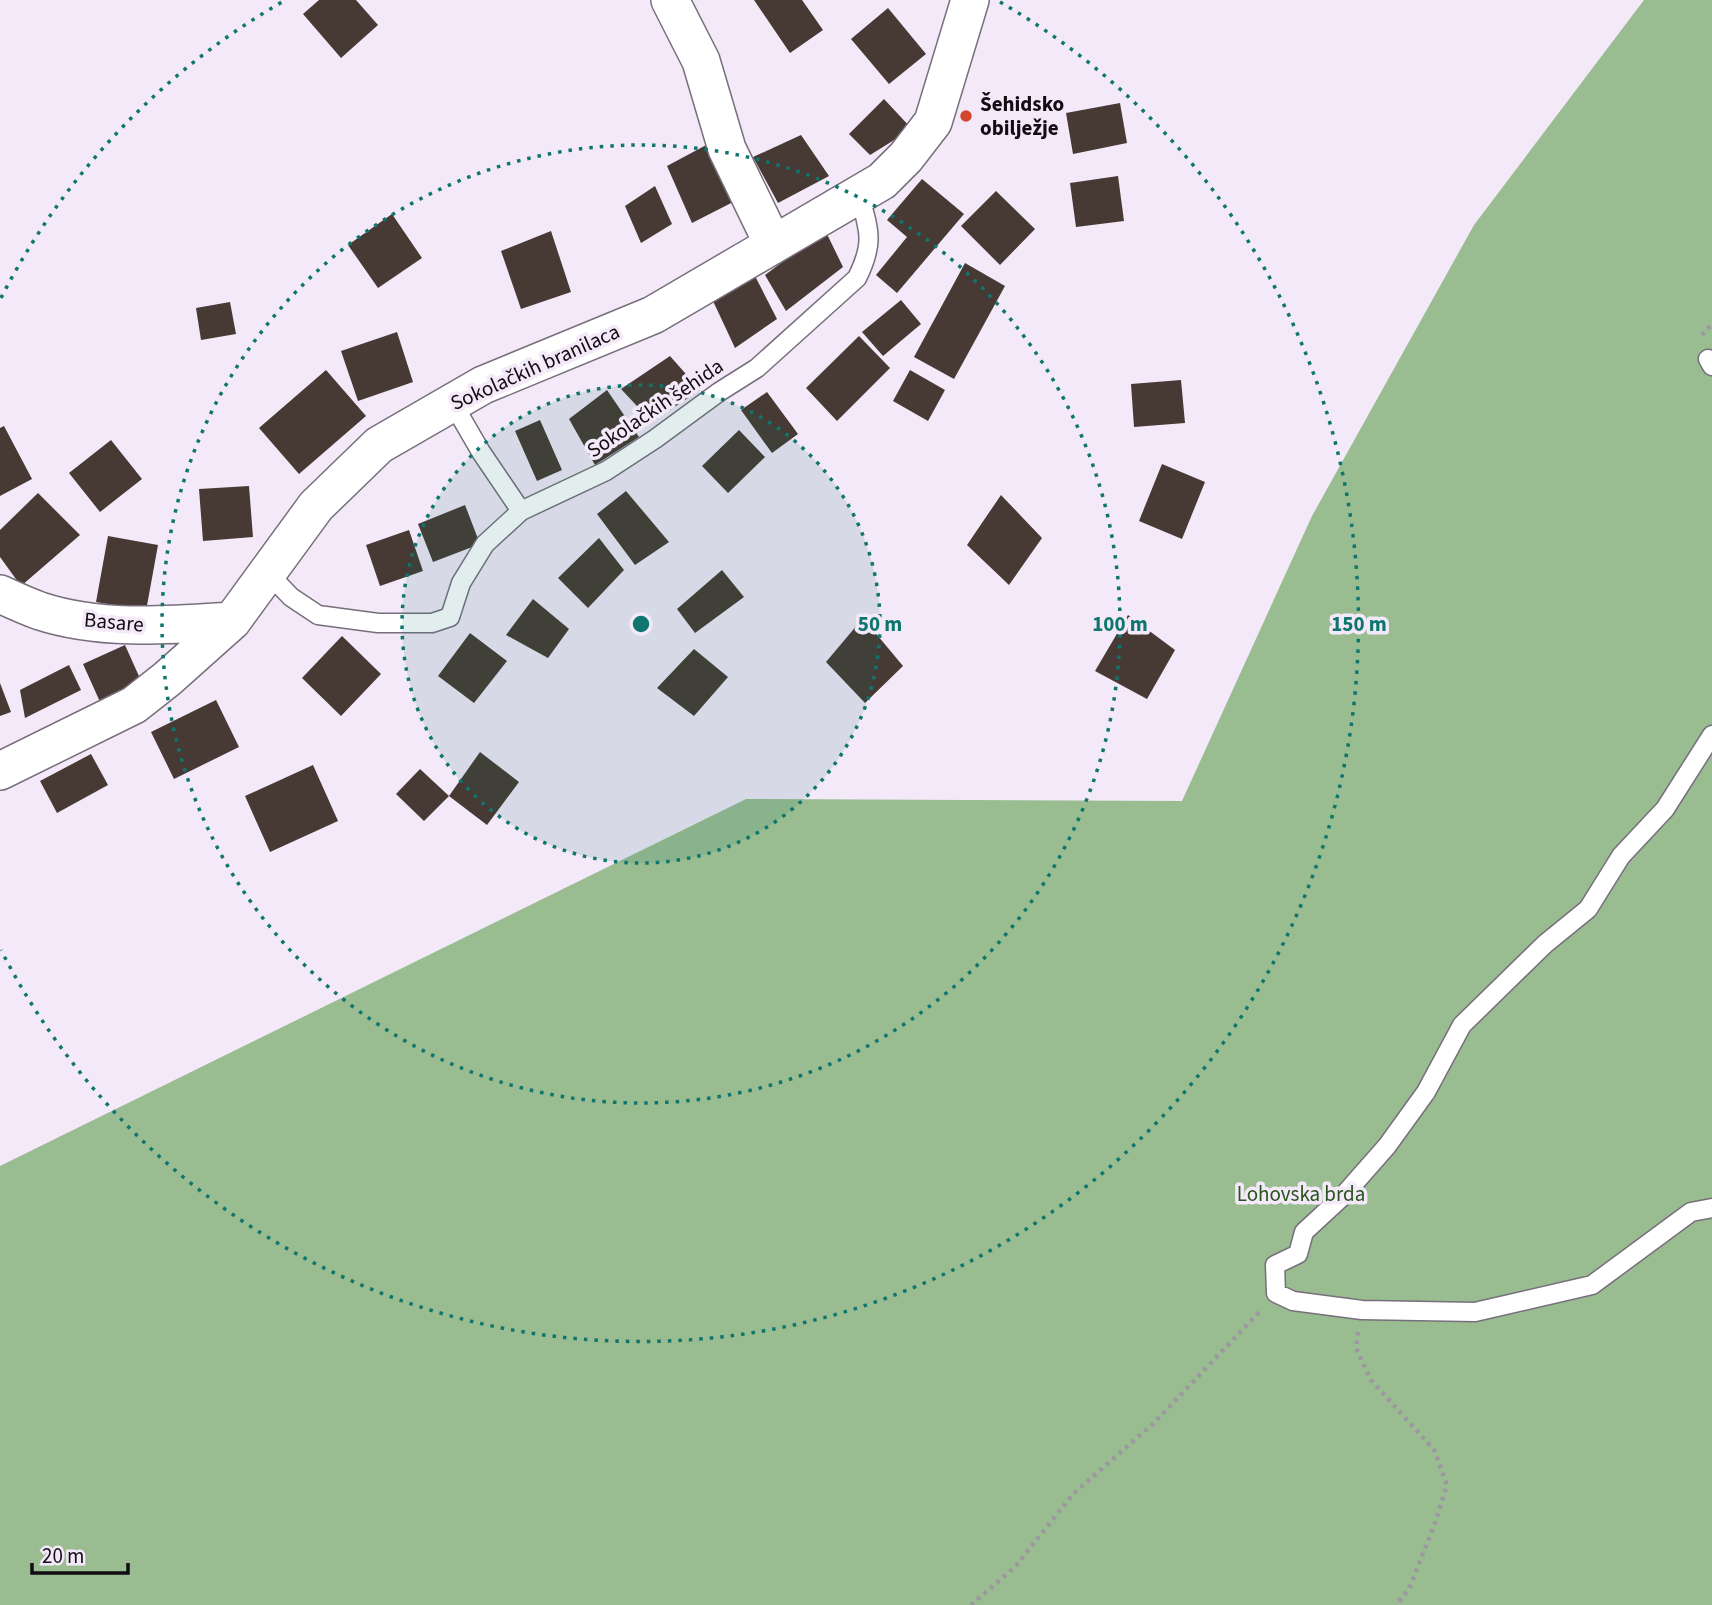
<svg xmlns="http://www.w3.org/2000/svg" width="1712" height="1605" viewBox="0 0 1712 1605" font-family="'Source Sans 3',sans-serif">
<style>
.forest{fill:#99bc91}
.building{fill:#473933}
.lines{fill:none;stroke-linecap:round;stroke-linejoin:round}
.lane-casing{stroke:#776f7c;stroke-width:21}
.street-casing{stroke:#776f7c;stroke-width:40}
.path{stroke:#9d96a1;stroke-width:4.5;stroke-dasharray:3.5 5;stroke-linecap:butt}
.lane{stroke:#fff;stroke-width:18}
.street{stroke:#fff;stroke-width:37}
.ring{fill:none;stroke:#0f766e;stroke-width:3.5;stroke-dasharray:3.5 7}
.poi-dot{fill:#d2462f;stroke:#f3e9f8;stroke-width:2.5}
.labels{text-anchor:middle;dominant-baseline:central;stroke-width:7;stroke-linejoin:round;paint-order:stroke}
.poi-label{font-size:21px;font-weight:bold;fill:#110d12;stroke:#f3e9f8;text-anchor:start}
.street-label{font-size:21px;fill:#110d12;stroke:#f3e9f8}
.park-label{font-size:21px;fill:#26541a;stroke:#f3e9f8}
.centre{fill:#0f766e;stroke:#f3e9f8;stroke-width:3.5}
.ring-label{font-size:21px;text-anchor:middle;font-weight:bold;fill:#0f766e;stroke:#f3e9f8;stroke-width:7;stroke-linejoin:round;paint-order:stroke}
</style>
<rect width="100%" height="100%" fill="#f3e9f8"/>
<!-- forest -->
<path class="forest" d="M1644,0H1712V1605H0V1166L746,799L1182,801L1312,516L1474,225Z"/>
<!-- building -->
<path class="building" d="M319,0H356L378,25L341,58L303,14Z
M754,0H802L823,30L790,53Z
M888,8L926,54L889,84L851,39Z
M884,99L912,129L870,155L849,134Z
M1120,103L1127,143L1073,154L1066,113Z
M801,135L829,176L778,203L753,157Z
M710,143L739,199L692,223L667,166Z
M1118,176L1124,221L1076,227L1070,183Z
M922,179L964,214L897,293L876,275L907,237L887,220Z
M655,186L672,224L641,243L625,206Z
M996,191L1035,229L1000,265L961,226Z
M392,214L422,258L378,288L348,245Z
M825,230L843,267L786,311L765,275Z
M551,231L571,292L521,309L501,251Z
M965,263L1005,286L954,379L914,357Z
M755,276L777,319L735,348L713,301Z
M901,300L921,324L883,356L862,332Z
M230,302L236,334L201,340L196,308Z
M397,332L413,382L358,401L341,351Z
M859,336L890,368L837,421L806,388Z
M670,356L700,390L652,422L621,389Z
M326,370L366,416L299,474L259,428Z
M910,370L945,390L928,421L893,401Z
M1181,380L1185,423L1134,427L1131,384Z
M607,390L639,437L595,465L569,419Z
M767,392L798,434L772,453L741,410Z
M540,420L562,470L537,481L515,431Z
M4,426L32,479L0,496V428Z
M739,430L765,457L728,493L702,466Z
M111,440L142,479L100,512L69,473Z
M1162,464L1205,482L1182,539L1139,521Z
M249,486L253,537L203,541L199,489Z
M626,491L669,542L635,565L597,514Z
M38,493L80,535L21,586L0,557V530Z
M1001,495L1042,538L1009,585L967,545Z
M465,505L480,544L433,562L418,524Z
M409,530L423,571L380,586L366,545Z
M108,536L158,545L146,611L96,602Z
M599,538L624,570L588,608L558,578Z
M722,570L744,597L695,633L677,609Z
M533,599L569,629L548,658L506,635Z
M1128,615L1175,650L1147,699L1095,671Z
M863,618L903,666L865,703L826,662Z
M470,633L507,661L474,703L438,676Z
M342,636L381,674L341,716L302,678Z
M125,645L147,694L105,713L83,664Z
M694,649L728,677L694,716L657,688Z
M69,665L81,690L25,718L20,690Z
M0,683L11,712L0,716Z
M216,700L239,747L174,779L151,732Z
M480,752L519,782L487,825L449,796Z
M91,754L108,785L57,813L40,781Z
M313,765L338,821L270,852L245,796Z
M420,769L449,796L424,821L396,794Z"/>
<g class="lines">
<defs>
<path id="lane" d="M1708,359L1712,366
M452,402L481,452L521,511
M268,573L291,597L318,615L378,623H432L450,617L461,583L485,544L521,511L606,471L655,439L719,392L757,368L857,278C875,242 869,230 859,194
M1712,735L1665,809L1621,856L1588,909L1545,944L1462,1025L1426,1092L1387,1146L1343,1196L1304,1232L1298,1254L1275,1265L1276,1293L1293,1301L1362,1310L1475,1312L1592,1285L1691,1212L1712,1208"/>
<path id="street" d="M670,0L701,61L727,149L773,244
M0,594C13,600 26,606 40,611C101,631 169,625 232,621
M0,771L134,705L167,679L232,621L316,506L379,445L483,385L653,315L882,181L906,157L933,122L970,0"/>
</defs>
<!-- lane casing -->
<use href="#lane" class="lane-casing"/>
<!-- street casing -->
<use href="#street" class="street-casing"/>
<!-- path -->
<path class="path" d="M1702,335L1712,324
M1358,1332L1356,1348L1371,1380L1434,1450L1447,1485L1435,1523L1409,1589L1396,1605
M971,1605L1015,1567L1073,1494L1155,1422L1261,1310"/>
<!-- lane -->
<use href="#lane" class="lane"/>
<!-- street -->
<use href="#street" class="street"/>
</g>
<!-- distance rings -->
<circle cx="641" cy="624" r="239" fill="#0f766e" fill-opacity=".12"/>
<g class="ring">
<circle cx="641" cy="624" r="239"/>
<circle cx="641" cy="624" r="479"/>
<path d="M1 298A718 718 0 0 1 282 2M1000 2A718 718 0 1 1 1 950"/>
</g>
<!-- markers -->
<circle class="poi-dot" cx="966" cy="116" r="7"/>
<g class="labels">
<!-- poi labels -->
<g class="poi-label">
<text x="980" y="104">Šehidsko<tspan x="980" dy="24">obilježje</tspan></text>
</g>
<!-- street labels -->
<g class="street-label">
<text transform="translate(535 367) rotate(-24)">Sokolačkih branilaca</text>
<text transform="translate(655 408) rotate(-34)">Sokolačkih šehida</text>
<text transform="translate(114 622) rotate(5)">Basare</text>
</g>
<!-- park labels -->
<g class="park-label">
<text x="1301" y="1194">Lohovska brda</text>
</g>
</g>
<circle cx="641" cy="624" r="10" class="centre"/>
<g class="ring-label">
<text x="880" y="631">50 m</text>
<text x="1120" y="631">100 m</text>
<text x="1359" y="631">150 m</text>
</g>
<!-- scale -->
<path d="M32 1563v10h96v-10" fill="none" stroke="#110d12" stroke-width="3.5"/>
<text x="42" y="1563" font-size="21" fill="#110d12" stroke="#f3e9f8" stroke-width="5" paint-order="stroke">20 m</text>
</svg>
